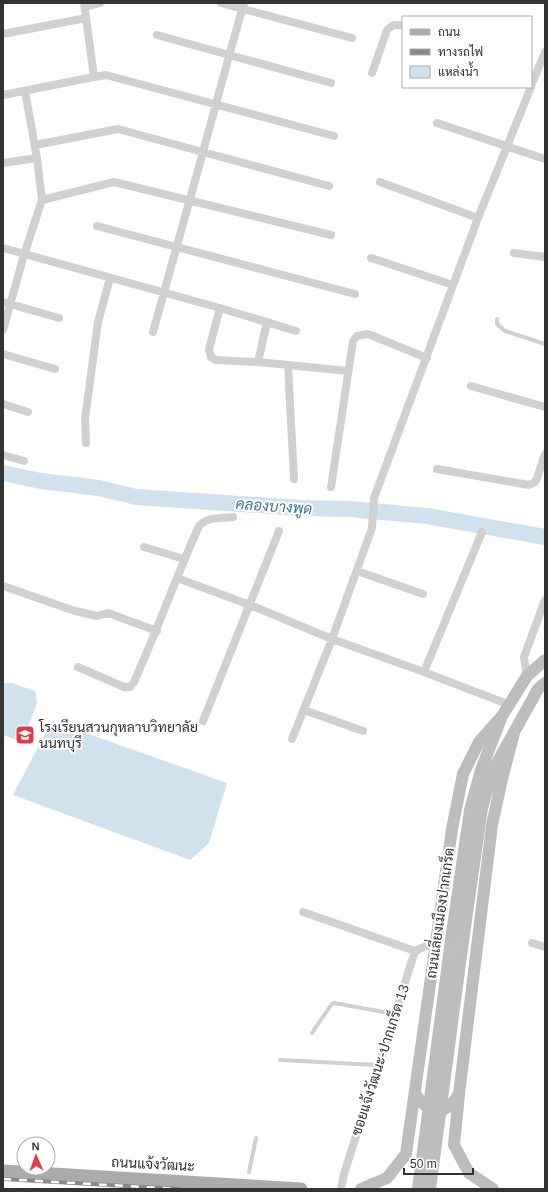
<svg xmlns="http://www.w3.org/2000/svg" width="548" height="1192" viewBox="0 0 548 1192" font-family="Helvetica,Sarabun,sans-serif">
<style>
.water{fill:#cfe2ee}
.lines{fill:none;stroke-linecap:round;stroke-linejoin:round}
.river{stroke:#cfe2ee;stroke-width:16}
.service{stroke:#d0d0d0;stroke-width:4}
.minor{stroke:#d0d0d0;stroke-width:8}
.secondary{stroke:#bdbdbd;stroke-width:12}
.primary{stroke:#ababab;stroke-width:13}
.rail-casing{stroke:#888;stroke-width:4}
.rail{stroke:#fff;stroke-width:2.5;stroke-dasharray:8;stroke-linecap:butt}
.secondary-bridge{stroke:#bdbdbd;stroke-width:12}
.labels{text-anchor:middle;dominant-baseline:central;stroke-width:4;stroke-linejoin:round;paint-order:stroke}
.poi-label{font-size:14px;fill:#333;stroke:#fff;text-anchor:start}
.street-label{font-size:14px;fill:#333;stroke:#fff}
.water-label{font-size:15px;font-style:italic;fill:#3f7597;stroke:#fff}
</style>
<rect width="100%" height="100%" fill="#fff"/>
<!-- water -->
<path class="water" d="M3,683H12L35,691L37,703L22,742L3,735Z
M52,721L227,783L209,843L190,860L13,795Z"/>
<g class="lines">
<!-- river -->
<path class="river" d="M3,473L41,481L99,488L136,497L302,508L349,509L427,516L545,537"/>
<!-- service -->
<path class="service" d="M497,319V324L505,331L545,344
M312,1033L331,1005L334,1003L395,1014
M280,1060L378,1065
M249,1172L256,1138"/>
<!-- minor -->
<path class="minor" d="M84,3L94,77
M221,3L352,38
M85,7L100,3
M3,34L86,18
M157,35L331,83
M372,73L387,30L393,25H403
M531,86L545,52
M3,95L94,77L106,75L334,136
M437,123L545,159
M35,145L118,129L329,186
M3,163L37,158
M380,182L478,218
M42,200L114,182L331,235
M97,226L355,294
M3,248L220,308L296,331
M514,253L545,257
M371,258L453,285
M3,302L59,318
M220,308L209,349L211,357L216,360L258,362L348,371
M3,330L24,255L42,200L37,158L25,91
M153,332L203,152L229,56L244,3
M3,354L55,369
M258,362L267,322
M288,365L294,479
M471,386L545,407
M3,404L28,412
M86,443L85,419L98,322L110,278
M3,455L24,461
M437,469L529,485L535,482L537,478L545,454
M331,487L353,341L357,336L368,334L427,358
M144,547L184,559
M357,571L423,594
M177,578L250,605L332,639L424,672L510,705
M3,586L75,611L97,616L108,613L157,631
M78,667L124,687H130L134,682C157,631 176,577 199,526C207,517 221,518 233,517
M424,672L482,532
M527,676L524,657L545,600
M304,710L363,731
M203,721L279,531
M292,739L332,639L372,528L374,498L478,218L531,87
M303,912L415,951
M532,943L545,947
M341,1189L344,1174L415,951L426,946L435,947"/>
<!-- secondary -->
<path class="secondary" d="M451,940L470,810L481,770L502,716L527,676L545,660
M463,941L482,808L493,770L538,689L545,683
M415,1094C429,1114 446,1117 459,1094
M361,1189L387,1178L406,1154L452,829L463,774L479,742L502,716
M493,1189L469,1173L454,1145L459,1094L492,825L502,779L514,733"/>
<!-- primary -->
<path class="primary" d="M3,1171L301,1189"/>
<defs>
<path id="rail" d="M3,1179L179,1189"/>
</defs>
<!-- rail casing -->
<use href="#rail" class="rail-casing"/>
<!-- rail -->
<use href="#rail" class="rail"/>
<!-- secondary-bridge -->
<path class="secondary-bridge" d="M418,1189L451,940
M430,1189L463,941"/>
</g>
<!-- icons -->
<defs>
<symbol id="school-square" viewBox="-11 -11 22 22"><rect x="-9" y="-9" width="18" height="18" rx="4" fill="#e63946" stroke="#fff"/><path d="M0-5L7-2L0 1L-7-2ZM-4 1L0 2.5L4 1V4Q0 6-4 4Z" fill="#fff"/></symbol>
</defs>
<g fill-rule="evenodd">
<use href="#school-square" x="14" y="724" width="22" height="22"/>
</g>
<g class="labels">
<!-- poi labels -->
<g class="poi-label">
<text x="39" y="727">โรงเรียนสวนกุหลาบวิทยาลัย<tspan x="39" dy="16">นนทบุรี</tspan></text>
</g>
<!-- street labels -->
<g class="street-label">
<text transform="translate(440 913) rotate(-82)">ถนนเลี่ยงเมืองปากเกร็ด</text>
<text transform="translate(380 1060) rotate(-72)">ซอยแจ้งวัฒนะ-ปากเกร็ด 13</text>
<text transform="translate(153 1164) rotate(3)">ถนนแจ้งวัฒนะ</text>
</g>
<!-- water labels -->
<g class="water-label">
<text transform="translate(274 506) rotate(4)">คลองบางพูด</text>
</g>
</g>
<!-- border -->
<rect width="548" height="1192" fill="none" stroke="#333333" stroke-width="8"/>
<!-- legend -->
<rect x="402" y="16" width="130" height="72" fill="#ffffff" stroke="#adadad"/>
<rect x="410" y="29" width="20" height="6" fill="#ababab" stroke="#adadad"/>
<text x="438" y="36" font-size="12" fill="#333333">ถนน</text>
<rect x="410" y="49" width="20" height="6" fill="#888888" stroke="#adadad"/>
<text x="438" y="56" font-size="12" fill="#333333">ทางรถไฟ</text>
<rect x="410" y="66" width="20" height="12" fill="#cfe2ee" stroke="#adadad"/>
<text x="438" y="76" font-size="12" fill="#333333">แหล่งน้ำ</text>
<!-- north arrow -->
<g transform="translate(36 1156) rotate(358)"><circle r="19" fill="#ffffff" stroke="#adadad"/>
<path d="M0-3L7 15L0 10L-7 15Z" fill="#e63946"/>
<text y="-6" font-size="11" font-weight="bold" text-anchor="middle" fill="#333333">N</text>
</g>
<!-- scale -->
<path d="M404 1168v6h69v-6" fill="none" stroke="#333333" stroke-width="2"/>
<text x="410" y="1168" font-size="12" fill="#333333" stroke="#ffffff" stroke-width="3" paint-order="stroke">50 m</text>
</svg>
